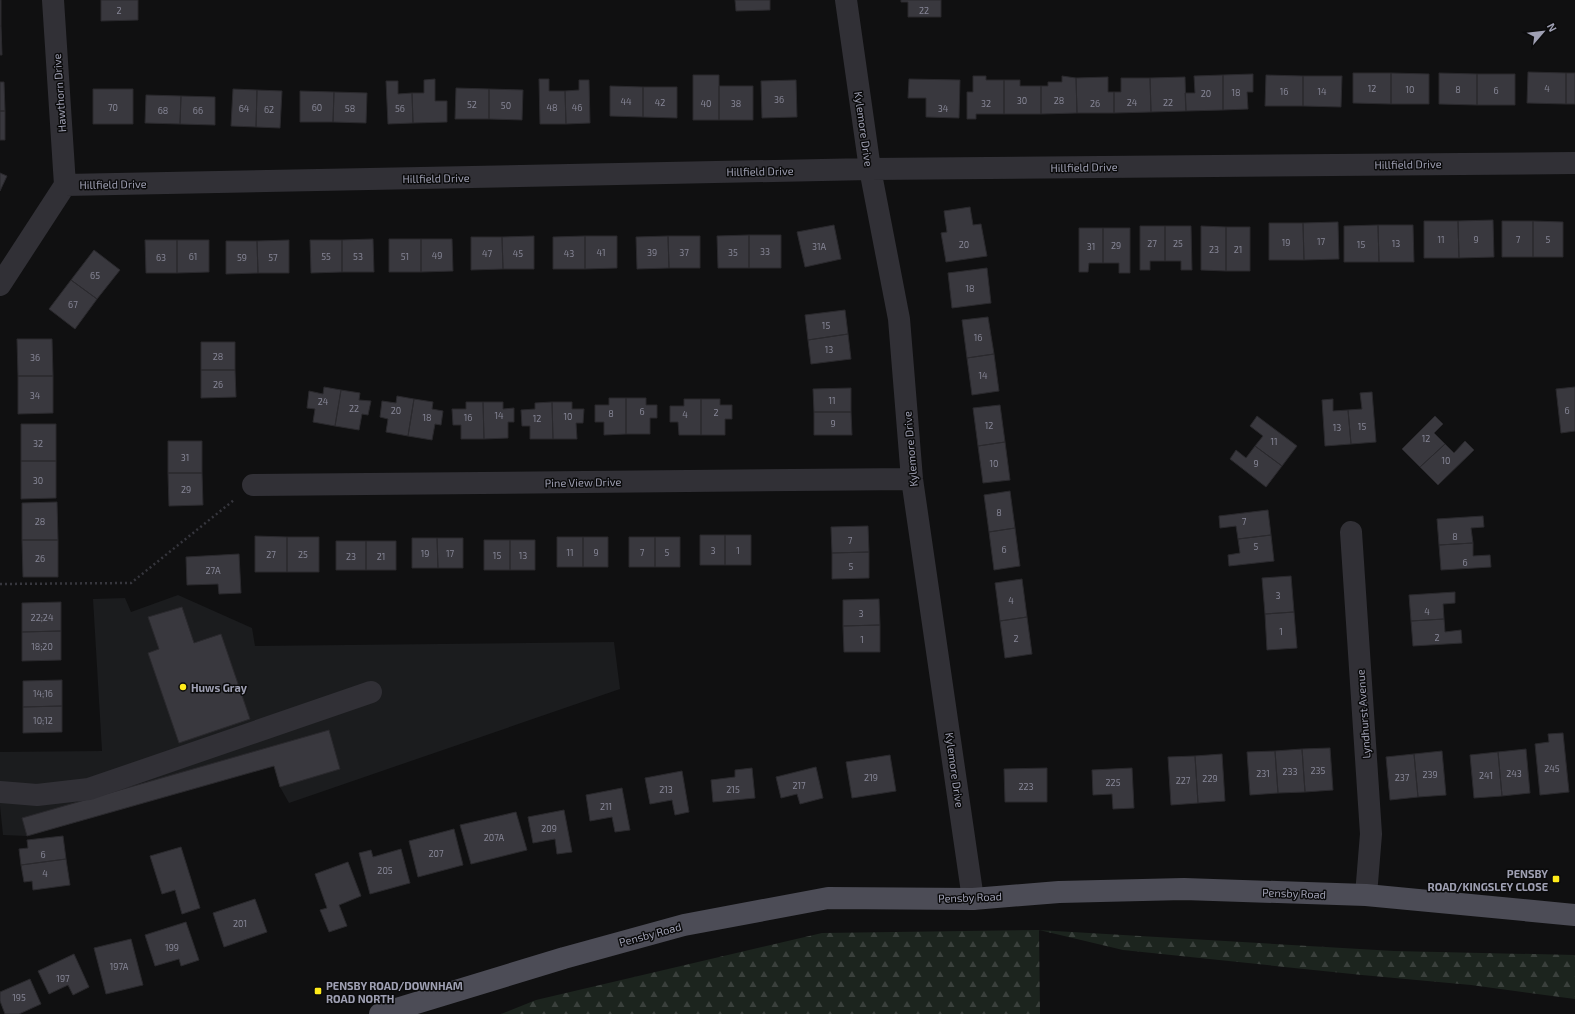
<svg xmlns="http://www.w3.org/2000/svg" width="1575" height="1014" viewBox="0 0 1575 1014" font-family="'Exo 2',sans-serif">
<style>
.built{fill:#1b1c1e}
.forest{fill:url(#forest-firs)}
.building{fill:#39383e;stroke:#2a292d}
.lines{fill:none;stroke-linecap:round;stroke-linejoin:round}
.path{stroke:#36363d;stroke-width:2.5;stroke-dasharray:2 3;stroke-linecap:butt}
.minor{stroke:#313036;stroke-width:22}
.major{stroke:#4c4c56;stroke-width:22}
.poi-dot{fill:#ffeb1a;stroke:#0b0b0c;stroke-width:1.5}
.labels{text-anchor:middle;dominant-baseline:central;stroke-width:3;stroke-linejoin:round;paint-order:stroke}
.number-label{font-size:9px;fill:#868696}
.street-label{font-size:11px;fill:#9fa0b3;stroke:#0b0b0c}
.poi-label{font-size:11px;font-weight:bold;fill:#9fa0b3;stroke:#0b0b0c;text-anchor:start}
</style>
<defs>
<pattern id="forest-firs" width="22" height="20" patternUnits="userSpaceOnUse"><rect width="22" height="20" fill="#1c241e"/><path d="M5 1l3.5 6h-7zM16 11l3.5 6h-7z" fill="#3a403c"/></pattern>
</defs>
<rect width="100%" height="100%" fill="#101011"/>
<!-- built -->
<path class="built" d="M178,595L252,628L255,646L614,642L620,689L289,803L280,787L274,766L27,836L3,835L0,806V752L102,751L93,599L125,598L131,612Z"/>
<!-- forest -->
<path class="forest" d="M1038,930L1394,951L1575,955V999L1471,985L1362,975L1123,950L1039,930L1040,1014H501L536,1000L822,933Z"/>
<!-- building -->
<path class="building" d="M0,0H1V26H0Z
M101,0H138V20L101,21Z
M735,0H770V10L736,11Z
M901,0H941V17H908V2H901Z
M0,26H1L2,55H0Z
M1528,72L1566,73V104L1527,103Z
M1353,73H1391V104L1353,103Z
M1391,73L1429,74V104H1391Z
M1439,73L1477,74V105L1439,104Z
M1566,73H1575V104H1566Z
M1253,74V92H1247L1248,109L1223,110V75Z
M1477,74H1515V105H1477Z
M693,75H719V120H693Z
M1223,75V110L1186,111L1185,93H1195L1194,76Z
M1266,75L1303,76V106H1265Z
M973,76H986V80H1004V114H976V119H967V92H973Z
M1062,76L1076,78L1077,113L1041,114V86H1048V82H1062Z
M1303,76H1342L1341,107L1303,106Z
M1108,77V92H1114V113H1077L1076,78Z
M1185,77L1186,111L1151,112L1150,78Z
M1121,78H1150L1151,112L1114,113V92H1121Z
M435,79V101H447V122L413,123L412,93H424V80Z
M539,79H549V91H565L566,124H540Z
M909,79L960,80L959,118L926,117V98H908Z
M579,80H589L590,123L566,124L565,91L579,90Z
M796,80L797,117L762,118L761,81Z
M1004,80H1020V86H1041V114H1004Z
M386,81H398V94L412,93L413,123L388,124Z
M0,82H4L5,111H0Z
M610,86L643,87V117L610,116Z
M719,86H753V120H719Z
M643,87H677V118L643,117Z
M456,88L489,89V119H455Z
M93,89H133V124H93Z
M233,89L257,90L256,127L231,126Z
M489,89L523,90L522,120L489,119Z
M257,90L282,91L280,128L256,127Z
M300,91L334,92L333,122H300Z
M334,92L367,93L366,123L333,122Z
M146,95L181,96L180,124L145,123Z
M181,96L215,97V125L180,124Z
M0,111H5V140H0Z
M0,173L7,176L0,191Z
M970,207L973,225L981,224L987,256L946,262L941,233L947,232L944,211Z
M1493,220L1494,257L1459,258L1458,221Z
M1424,221H1458L1459,258H1424Z
M1502,221H1533V257H1502Z
M1533,221L1563,222V257H1533Z
M1338,222L1339,259L1304,260L1303,223Z
M1269,223H1303L1304,260H1269Z
M834,225L841,259L805,267L797,232Z
M1378,225H1413L1414,262H1379Z
M1378,225L1379,262H1344V226Z
M1140,226H1165V261H1150V270H1140Z
M1165,226H1191L1192,270H1181V261H1165Z
M1201,226L1226,227V271L1201,270Z
M1226,227H1250V271H1226Z
M1079,228H1103V263H1089L1088,272H1079Z
M1103,228H1130V273H1119V263H1103Z
M749,235V268H718L717,236Z
M749,235H781V268H749Z
M534,236V269H503L502,237Z
M585,236H617V268L585,269Z
M585,236V269H553V237Z
M668,236H700V268H669Z
M668,236L669,268L637,269L636,237Z
M471,237H502L503,269L471,270Z
M373,239L374,272H342V240Z
M389,239H421V272H389Z
M421,239H452L453,271L421,272Z
M145,240H177V273H146Z
M177,240H209V272L177,273Z
M289,240V273H258L257,241Z
M310,240H342V272L311,273Z
M226,241H257L258,273L226,274Z
M94,250L120,270L97,299L71,280Z
M987,268L991,303L952,308L948,273Z
M71,280L97,299L75,329L49,309Z
M845,310L848,334L808,340L805,315Z
M988,317L994,354L967,358L962,320Z
M848,334L851,359L811,364L808,340Z
M17,339H52L53,376H18Z
M201,342H235V370H201Z
M994,354L999,391L972,395L967,358Z
M201,370H235L236,397L201,398Z
M18,376H53V413L18,414Z
M324,387L341,390L335,426L313,422L315,409L307,408L309,391L323,394Z
M1575,387V431L1561,433L1556,389Z
M851,388V412H814L813,389Z
M341,390L360,393L359,400L371,401L368,415L362,414L359,430L335,426Z
M1372,392L1376,442L1351,444L1348,410L1362,409L1360,393Z
M397,396L414,399L408,436L386,432L388,419L380,417L382,401L396,403Z
M609,398H626V434L604,435V422H595V405H609Z
M626,398H646V405H657V418H650V434H626Z
M414,399L433,402L432,409L443,411L441,425L435,424L432,440L408,436Z
M684,399H701V435H679L678,422H670V406H684Z
M701,399H720V405H732V419H725V435H701Z
M1333,399V411L1348,410L1351,444L1325,446L1322,400Z
M466,402H483L484,439H461V425H453L452,409H466Z
M483,402H503V409L514,408V422H508V438L484,439Z
M552,402L553,439H530V426H522L521,410L535,409V403Z
M552,402H572V409H584L583,423H576L577,439H553Z
M1000,405L1005,442L978,446L973,408Z
M814,412H851L852,435H814Z
M1257,416L1297,446L1282,466L1255,446L1263,436L1250,426Z
M1435,416L1443,424L1434,433L1445,444L1420,467L1402,449Z
M21,424H56V461H21Z
M168,441H202V473H168Z
M1465,441L1474,450L1438,485L1420,467L1445,444L1454,453Z
M1005,442L1010,480L983,483L978,446Z
M1255,446L1282,466L1266,487L1230,459L1236,450L1246,458Z
M21,461H56V498L21,499Z
M168,473H202L203,505L169,506Z
M1010,491L1015,528L989,532L984,495Z
M57,502L58,540H22V503Z
M1268,510L1271,535L1238,539L1236,526L1220,528L1219,516Z
M1483,516L1484,527L1471,528L1473,543L1439,545L1437,519Z
M868,526L869,552L832,553L831,527Z
M1015,528L1020,566L994,570L989,532Z
M700,535H725V565H700Z
M725,535H751V565H725Z
M1271,535L1274,561L1229,566L1228,555L1240,553L1238,539Z
M255,536L287,537V572H255Z
M287,537H319V572H287Z
M557,537H583V567H557Z
M583,537H608V567H583Z
M629,537H655V567H629Z
M655,537H680V567H655Z
M412,538H437L438,568H412Z
M437,538H463V568H438Z
M22,540H58V577H23Z
M484,540H510V570H484Z
M510,540H535V570H510Z
M336,541H366V570H336Z
M366,541H396V570H366Z
M1473,543V556L1490,555L1491,567L1441,570L1439,545Z
M869,552V578L832,579V553Z
M239,554L241,593L219,594L218,584L187,585L186,557Z
M1291,576L1294,612L1265,614L1262,578Z
M1022,579L1027,617L1000,621L995,583Z
M1455,592V603L1443,604L1444,619L1411,621L1409,595Z
M879,599L880,625L843,626V600Z
M61,602V631L22,632V603Z
M182,607L194,643L221,634L250,719L179,743L148,653L159,649L148,617Z
M1294,612L1297,648L1267,650L1265,614Z
M1027,617L1032,654L1005,658L1000,621Z
M1444,619L1445,632L1461,630L1462,643L1413,646L1411,621Z
M880,625V652H844L843,626Z
M61,631V660L22,661V632Z
M62,680V706L23,707V681Z
M62,706V732L23,733V707Z
M329,730L340,769L280,787L274,766L27,836L22,818Z
M1563,733L1569,792L1540,795L1535,744L1549,742L1548,734Z
M1330,748L1333,790L1305,792L1302,749Z
M1302,749L1305,792L1278,793L1275,751Z
M1526,749L1530,793L1502,796L1498,752Z
M1275,751L1278,793L1250,795L1247,752Z
M1442,751L1446,795L1418,797L1414,754Z
M1498,752L1502,796L1474,798L1470,755Z
M1222,754L1225,801L1198,803L1195,756Z
M1414,754L1418,797L1390,800L1386,757Z
M890,755L896,791L852,798L846,762Z
M1195,756L1198,803L1171,805L1168,757Z
M816,767L823,798L800,804L797,794L781,798L776,777Z
M752,768L755,798L713,802L711,780L735,777V770Z
M1047,768V802H1005L1004,769Z
M1132,768L1134,808L1113,809L1112,794L1093,795L1092,770Z
M682,771L689,812L675,815L672,800L650,804L645,778Z
M622,788L630,830L615,832L612,817L590,821L586,795Z
M564,810L572,852L557,854L555,839L533,843L528,817Z
M516,812L527,850L471,864L460,825Z
M454,829L463,865L418,877L409,841Z
M63,836L66,859L21,865L19,849L28,848L27,840Z
M181,847L200,908L182,914L175,890L162,894L150,856Z
M401,849L410,883L370,894L359,853L371,850L373,857Z
M66,859L70,885L33,890L32,881L24,882L21,865Z
M348,862L361,896L339,905L347,926L329,932L320,910L327,908L315,874Z
M255,899L267,932L224,947L213,913Z
M186,922L199,960L181,966L179,959L155,966L145,935Z
M131,939L143,985L106,994L94,948Z
M74,954L89,987L73,995L68,985L49,994L38,971Z
M30,979L41,1004L19,1014H5L0,1001V992Z"/>
<g class="lines">
<!-- path -->
<path class="path" d="M0,584L131,583L234,500"/>
<!-- minor -->
<path class="minor" d="M53,0L65,185
M846,0L870,169L899,319L912,479L973,899
M65,185L870,169L1575,163
M0,285L65,185
M253,485L912,479
M1351,532L1371,834L1366,895
M0,792L37,795L89,789L371,692"/>
<!-- major -->
<path class="major" d="M380,1014L564,958L684,925L828,898L973,899L1059,892L1184,889L1366,895L1575,915"/>
</g>
<!-- markers -->
<g class="poi-dot">
<circle cx="183" cy="687" r="4"/>
<rect x="1552" y="875" width="8" height="8" rx="2"/>
<rect x="314" y="987" width="8" height="8" rx="2"/>
</g>
<g class="labels">
<!-- number labels -->
<g class="number-label">
<text x="119" y="10">2</text>
<text x="924" y="10">22</text>
<text x="1372" y="88">12</text>
<text x="1547" y="88">4</text>
<text x="1410" y="89">10</text>
<text x="1458" y="89">8</text>
<text x="1496" y="90">6</text>
<text x="1284" y="91">16</text>
<text x="1322" y="91">14</text>
<text x="1236" y="92">18</text>
<text x="1206" y="93">20</text>
<text x="779" y="99">36</text>
<text x="1022" y="100">30</text>
<text x="1059" y="100">28</text>
<text x="626" y="101">44</text>
<text x="660" y="102">42</text>
<text x="1132" y="102">24</text>
<text x="1168" y="102">22</text>
<text x="706" y="103">40</text>
<text x="736" y="103">38</text>
<text x="986" y="103">32</text>
<text x="1095" y="103">26</text>
<text x="472" y="104">52</text>
<text x="506" y="105">50</text>
<text x="113" y="107">70</text>
<text x="317" y="107">60</text>
<text x="552" y="107">48</text>
<text x="577" y="107">46</text>
<text x="244" y="108">64</text>
<text x="350" y="108">58</text>
<text x="400" y="108">56</text>
<text x="943" y="108">34</text>
<text x="269" y="109">62</text>
<text x="163" y="110">68</text>
<text x="198" y="110">66</text>
<text x="1441" y="239">11</text>
<text x="1476" y="239">9</text>
<text x="1518" y="239">7</text>
<text x="1548" y="239">5</text>
<text x="1321" y="241">17</text>
<text x="1286" y="242">19</text>
<text x="1152" y="243">27</text>
<text x="1178" y="243">25</text>
<text x="1396" y="243">13</text>
<text x="964" y="244">20</text>
<text x="1361" y="244">15</text>
<text x="1116" y="245">29</text>
<text x="819" y="246">31A</text>
<text x="1091" y="246">31</text>
<text x="1214" y="249">23</text>
<text x="1238" y="249">21</text>
<text x="765" y="251">33</text>
<text x="601" y="252">41</text>
<text x="652" y="252">39</text>
<text x="684" y="252">37</text>
<text x="733" y="252">35</text>
<text x="487" y="253">47</text>
<text x="518" y="253">45</text>
<text x="569" y="253">43</text>
<text x="437" y="255">49</text>
<text x="193" y="256">61</text>
<text x="326" y="256">55</text>
<text x="358" y="256">53</text>
<text x="405" y="256">51</text>
<text x="161" y="257">63</text>
<text x="242" y="257">59</text>
<text x="273" y="257">57</text>
<text x="95" y="275">65</text>
<text x="970" y="288">18</text>
<text x="73" y="304">67</text>
<text x="826" y="325">15</text>
<text x="978" y="337">16</text>
<text x="829" y="349">13</text>
<text x="218" y="356">28</text>
<text x="35" y="357">36</text>
<text x="983" y="375">14</text>
<text x="218" y="384">26</text>
<text x="35" y="395">34</text>
<text x="832" y="400">11</text>
<text x="323" y="401">24</text>
<text x="354" y="408">22</text>
<text x="396" y="410">20</text>
<text x="1567" y="410">6</text>
<text x="642" y="411">6</text>
<text x="716" y="412">2</text>
<text x="611" y="413">8</text>
<text x="685" y="414">4</text>
<text x="499" y="415">14</text>
<text x="568" y="416">10</text>
<text x="427" y="417">18</text>
<text x="468" y="417">16</text>
<text x="537" y="418">12</text>
<text x="833" y="423">9</text>
<text x="989" y="425">12</text>
<text x="1362" y="426">15</text>
<text x="1337" y="427">13</text>
<text x="1426" y="438">12</text>
<text x="1274" y="441">11</text>
<text x="38" y="443">32</text>
<text x="185" y="457">31</text>
<text x="1446" y="460">10</text>
<text x="994" y="463">10</text>
<text x="1256" y="463">9</text>
<text x="38" y="480">30</text>
<text x="186" y="489">29</text>
<text x="999" y="512">8</text>
<text x="40" y="521">28</text>
<text x="1244" y="521">7</text>
<text x="1455" y="536">8</text>
<text x="850" y="540">7</text>
<text x="1256" y="546">5</text>
<text x="1004" y="549">6</text>
<text x="713" y="550">3</text>
<text x="738" y="550">1</text>
<text x="570" y="552">11</text>
<text x="596" y="552">9</text>
<text x="642" y="552">7</text>
<text x="667" y="552">5</text>
<text x="425" y="553">19</text>
<text x="450" y="553">17</text>
<text x="271" y="554">27</text>
<text x="303" y="554">25</text>
<text x="497" y="555">15</text>
<text x="523" y="555">13</text>
<text x="351" y="556">23</text>
<text x="381" y="556">21</text>
<text x="40" y="558">26</text>
<text x="1465" y="562">6</text>
<text x="851" y="566">5</text>
<text x="213" y="570">27A</text>
<text x="1278" y="595">3</text>
<text x="1011" y="600">4</text>
<text x="1427" y="611">4</text>
<text x="861" y="613">3</text>
<text x="42" y="617">22;24</text>
<text x="1281" y="631">1</text>
<text x="1437" y="637">2</text>
<text x="1016" y="638">2</text>
<text x="862" y="639">1</text>
<text x="42" y="646">18;20</text>
<text x="43" y="693">14;16</text>
<text x="43" y="720">10;12</text>
<text x="1552" y="768">245</text>
<text x="1318" y="770">235</text>
<text x="1290" y="771">233</text>
<text x="1263" y="773">231</text>
<text x="1514" y="773">243</text>
<text x="1430" y="774">239</text>
<text x="1486" y="775">241</text>
<text x="871" y="777">219</text>
<text x="1402" y="777">237</text>
<text x="1210" y="778">229</text>
<text x="1183" y="780">227</text>
<text x="1113" y="782">225</text>
<text x="799" y="785">217</text>
<text x="1026" y="786">223</text>
<text x="666" y="789">213</text>
<text x="733" y="789">215</text>
<text x="606" y="806">211</text>
<text x="549" y="828">209</text>
<text x="494" y="837">207A</text>
<text x="436" y="853">207</text>
<text x="43" y="854">6</text>
<text x="385" y="870">205</text>
<text x="45" y="873">4</text>
<text x="240" y="923">201</text>
<text x="172" y="947">199</text>
<text x="119" y="966">197A</text>
<text x="63" y="978">197</text>
<text x="19" y="997">195</text>
</g>
<!-- street labels -->
<g class="street-label">
<text transform="translate(59 93) rotate(-94)">Hawthorn Drive</text>
<text transform="translate(864 129) rotate(82)">Kylemore Drive</text>
<text transform="translate(1408 164) rotate(-1)">Hillfield Drive</text>
<text transform="translate(1084 167) rotate(-1)">Hillfield Drive</text>
<text transform="translate(760 171) rotate(-1)">Hillfield Drive</text>
<text transform="translate(436 178) rotate(-1)">Hillfield Drive</text>
<text transform="translate(113 184) rotate(-1)">Hillfield Drive</text>
<text transform="translate(910 449) rotate(-95)">Kylemore Drive</text>
<text transform="translate(583 482) rotate(-1)">Pine View Drive</text>
<text transform="translate(1363 714) rotate(-94)">Lyndhurst Avenue</text>
<text transform="translate(955 770) rotate(82)">Kylemore Drive</text>
<text transform="translate(1294 893) rotate(2)">Pensby Road</text>
<text transform="translate(970 897) rotate(-2)">Pensby Road</text>
<text transform="translate(650 934) rotate(-15)">Pensby Road</text>
</g>
<!-- poi labels -->
<g class="poi-label">
<text x="191" y="687">Huws Gray</text>
<text x="1548" y="873" text-anchor="end">PENSBY<tspan x="1548" dy="13">ROAD/KINGSLEY CLOSE</tspan></text>
<text x="326" y="985">PENSBY ROAD/DOWNHAM<tspan x="326" dy="13">ROAD NORTH</tspan></text>
</g>
</g>
<!-- north arrow -->
<g transform="translate(1543 32) rotate(62)" stroke="#0b0b0c" stroke-width="3" paint-order="stroke">
<path d="M0-3L7 15L0 10L-7 15Z" fill="#9fa0b3"/>
<text y="-6" font-size="11" font-weight="bold" text-anchor="middle" fill="#9fa0b3">N</text>
</g>
</svg>
